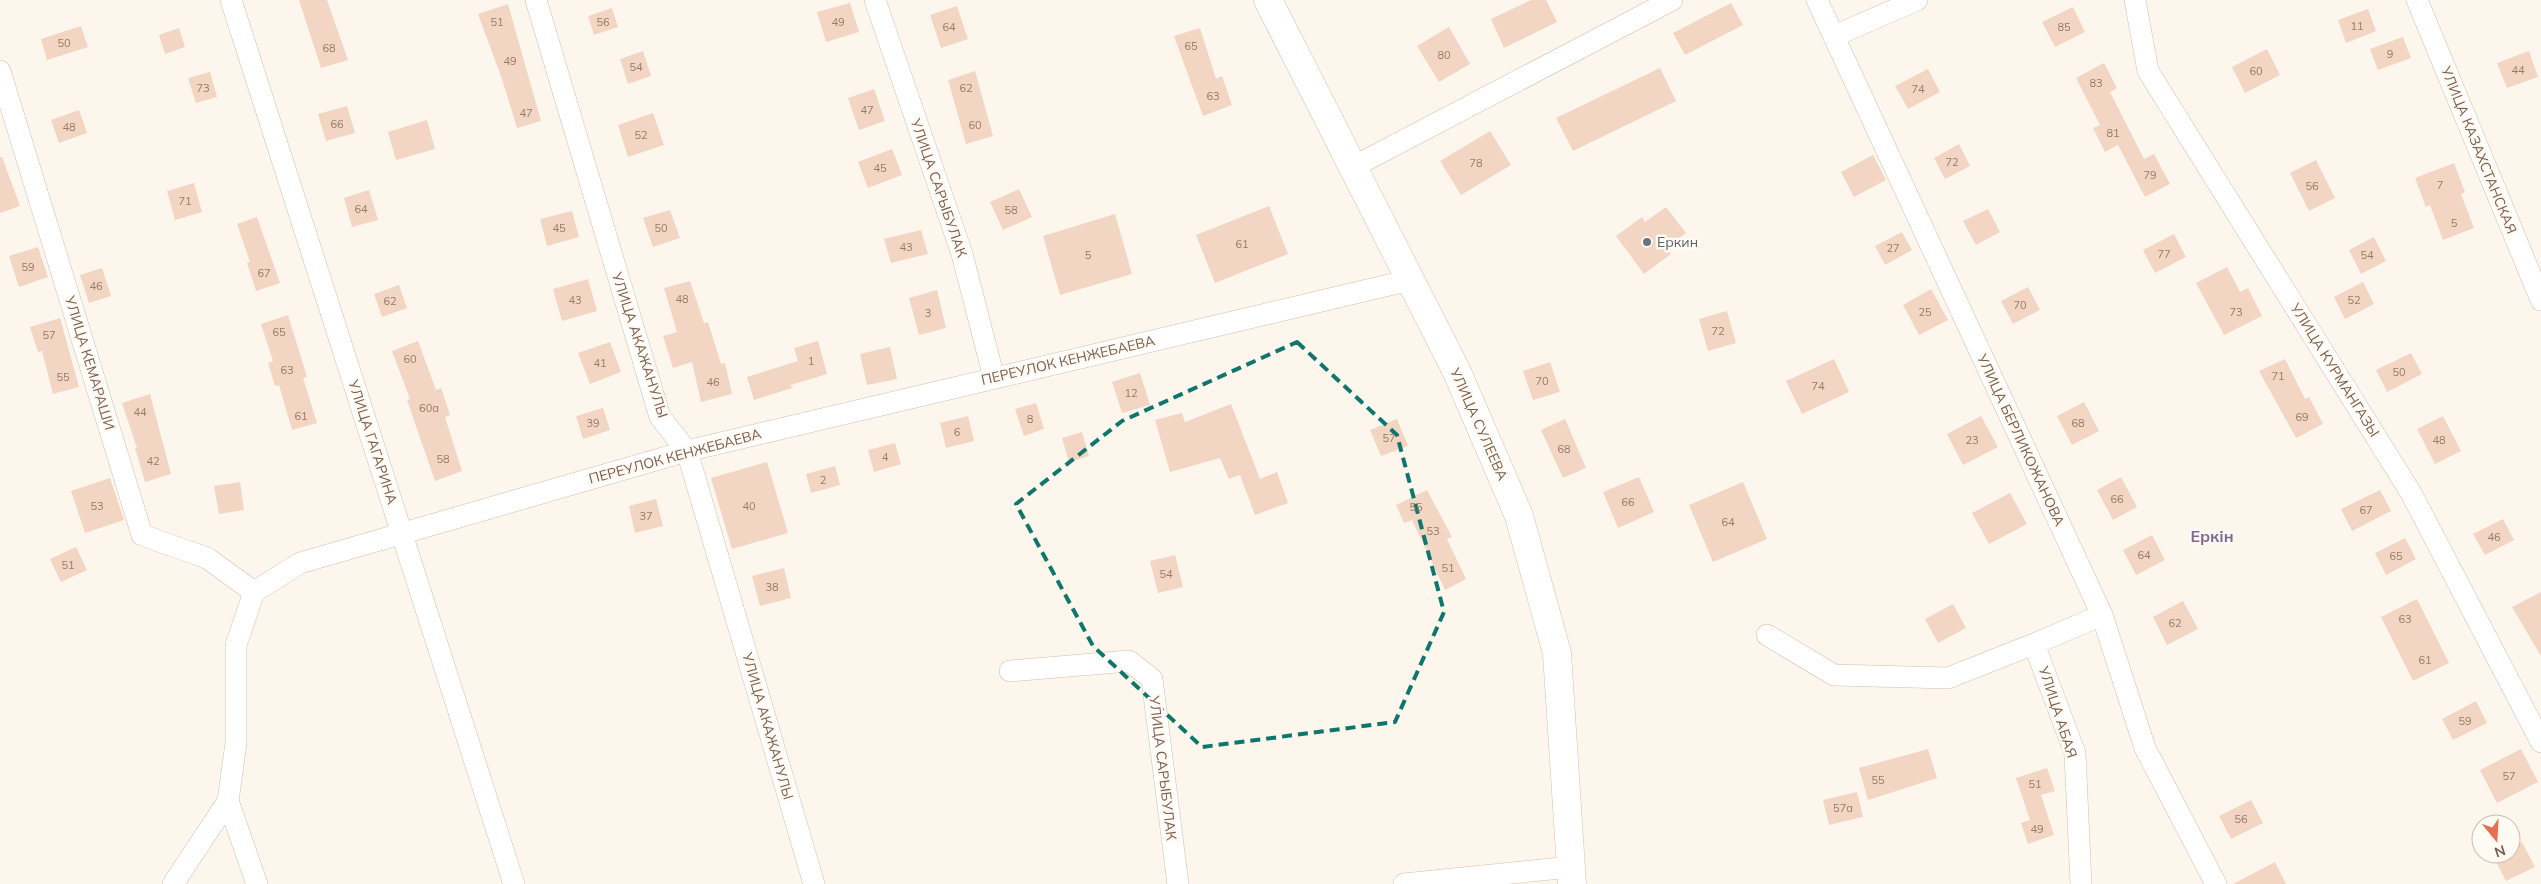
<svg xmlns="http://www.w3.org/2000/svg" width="2541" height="884" viewBox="0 0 2541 884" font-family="Mulish,sans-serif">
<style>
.building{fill:#f3d5c3}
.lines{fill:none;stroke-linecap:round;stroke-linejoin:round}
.minor-casing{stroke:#d1beb0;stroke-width:22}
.secondary-casing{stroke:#d6c0b0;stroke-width:29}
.minor{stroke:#fff;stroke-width:21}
.secondary{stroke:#fff;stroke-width:28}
.marked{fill:none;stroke:#0f766e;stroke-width:4;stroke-dasharray:10 6;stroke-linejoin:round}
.worship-dot{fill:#6b7280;stroke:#fffaf3;stroke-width:2}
.labels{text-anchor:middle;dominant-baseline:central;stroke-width:5;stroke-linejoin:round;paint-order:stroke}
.number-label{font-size:11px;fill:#987a6a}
.street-label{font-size:14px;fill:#7a5c4d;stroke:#fffaf3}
.worship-label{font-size:14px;fill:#5b616d;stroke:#fffaf3;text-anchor:start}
.quarter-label{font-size:16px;font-weight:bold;fill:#846695;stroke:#fffaf3}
</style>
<rect width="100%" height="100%" fill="#fdf6ec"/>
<!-- building -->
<path class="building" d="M299,0H327L348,60L321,68Z
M1531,0H1546L1557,22L1504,48L1491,19Z
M850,3L859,32L826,42L817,12Z
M1731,3L1743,25L1685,55L1673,33Z
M508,4L541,121L517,128L502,79L478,14Z
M957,6L968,39L941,48L930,15Z
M2073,7L2085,32L2055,47L2042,22Z
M612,8L618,27L594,35L588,16Z
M2368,9L2376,31L2346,43L2338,20Z
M81,26L88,47L47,60L41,39Z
M1449,27L1470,64L1439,82L1417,46Z
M179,28L185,47L165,54L159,35Z
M1200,28L1216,79L1222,76L1232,105L1203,116L1174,36Z
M2403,37L2411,58L2378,70L2370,49Z
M2267,49L2280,75L2245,93L2232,67Z
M643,51L651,76L628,84L620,59Z
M2529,51L2538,77L2507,88L2497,63Z
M2104,63L2117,88L2110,92L2144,159L2154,154L2170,184L2145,197L2118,145L2105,152L2093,128L2100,125L2076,78Z
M1660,68L1676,101L1573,151L1556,118Z
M1928,69L1940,92L1908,109L1895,86Z
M975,71L993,136L966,144L948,80Z
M210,72L217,97L196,103L188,78Z
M874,89L885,121L859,130L848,98Z
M347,106L355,133L326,141L318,114Z
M79,110L87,133L59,143L51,120Z
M653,113L664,145L628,157L618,125Z
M427,120L435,149L396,160L388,132Z
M1490,131L1511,165L1461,195L1440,161Z
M1959,144L1970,166L1945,179L1934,158Z
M892,149L902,175L868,188L858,162Z
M1873,155L1886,180L1854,197L1841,172Z
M0,157H2L20,206L0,213Z
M2316,160L2335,198L2309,211L2290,173Z
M2454,163L2465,192L2461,194L2474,228L2443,240L2430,205L2426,207L2415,178Z
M194,183L202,212L175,220L167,191Z
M1019,189L1032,217L1003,230L990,202Z
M369,190L378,220L352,227L344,198Z
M1269,206L1288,254L1215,283L1196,235Z
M1666,207L1686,233L1666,248L1671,254L1644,274L1616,236L1642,217L1645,222Z
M1988,209L2000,232L1976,245L1963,221Z
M670,210L680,238L653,247L643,218Z
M572,211L579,237L547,246L540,219Z
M1115,214L1132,274L1060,295L1043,236Z
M257,217L280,283L256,291L247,263L250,262L237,224Z
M921,230L928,254L891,263L884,239Z
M1902,232L1912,250L1885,265L1875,246Z
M2174,234L2186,257L2155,273L2143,250Z
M2374,237L2386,261L2361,274L2349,250Z
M38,247L48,277L19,287L9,256Z
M2227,267L2240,292L2248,288L2262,316L2224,335L2196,283Z
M102,268L111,296L89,303L80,275Z
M588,279L597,311L562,321L553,289Z
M690,281L704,323L708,322L721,364L725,363L732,394L701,402L692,362L673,368L663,336L677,332L664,288Z
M2363,282L2374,304L2345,319L2334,297Z
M399,285L407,308L382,317L374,294Z
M2028,287L2040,310L2013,324L2001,301Z
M1931,289L1948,320L1919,335L1903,305Z
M937,290L946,328L919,335L909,298Z
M1727,311L1736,343L1708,351L1699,319Z
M288,315L307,377L303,378L317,423L292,430L279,385L275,386L268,363L273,361L261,324Z
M60,318L79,387L53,394L42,351L38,352L30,327Z
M418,341L436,390L441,388L450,415L445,417L462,471L435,481L407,400L410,399L392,351Z
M818,341L827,374L791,385L792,388L754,400L747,377L798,361L794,348Z
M610,342L621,372L590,384L578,353Z
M890,347L897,379L867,385L860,354Z
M2411,353L2422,374L2387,392L2376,370Z
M1834,359L1849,392L1802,414L1786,381Z
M2285,359L2305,399L2309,397L2323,424L2296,438L2259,371Z
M1550,362L1560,392L1533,400L1523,371Z
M1140,373L1150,405L1122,413L1112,382Z
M150,394L171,474L145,482L135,448H137L122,403Z
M2084,402L2099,431L2072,445L2057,416Z
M1036,403L1044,429L1024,436L1015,409Z
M1231,404L1260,479L1277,472L1288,503L1255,515L1240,475L1229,479L1220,458L1170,472L1155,420L1182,413L1185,422Z
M603,408L610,430L583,439L576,416Z
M968,416L974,441L946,448L940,423Z
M1981,416L1998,447L1963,465L1947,434Z
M2443,416L2461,451L2435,464L2417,429Z
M1397,419L1408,446L1381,456L1370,430Z
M1565,419L1586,468L1563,478L1541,430Z
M1082,432L1089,456L1069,462L1062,438Z
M895,443L901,464L874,472L868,450Z
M767,462L788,533L732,549L711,478Z
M835,466L840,485L811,493L806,474Z
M1639,477L1654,512L1618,528L1603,492Z
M2121,477L2137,507L2113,520L2097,490Z
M110,478L124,520L85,533L71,491Z
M240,482L244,510L219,514L214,486Z
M1743,482L1767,539L1713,562L1689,505Z
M1427,490L1452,537L1447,539L1466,579L1445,590L1412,520L1404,523L1396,505Z
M2380,490L2391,511L2352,531L2341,509Z
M2010,493L2027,524L1989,544L1972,513Z
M656,499L663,526L635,533L629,506Z
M2503,519L2514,540L2485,555L2473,534Z
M2152,535L2165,560L2136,575L2123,550Z
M2405,538L2416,559L2386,575L2375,553Z
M76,547L87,570L61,582L50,559Z
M1175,555L1183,587L1158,593L1150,561Z
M784,568L791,598L760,606L752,576Z
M2541,592V656L2512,607Z
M2417,599L2449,663L2413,681L2381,617Z
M2183,601L2198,629L2167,645L2153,617Z
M1953,604L1966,628L1938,643L1925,619Z
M2476,701L2487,723L2453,740L2442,719Z
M1928,749L1937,778L1868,800L1859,768Z
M2521,749L2538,782L2497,803L2480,770Z
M2047,768L2055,791L2041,795L2054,835L2028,844L2021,823L2030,820L2016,778Z
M1857,792L1863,817L1829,825L1823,800Z
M2251,800L2263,823L2231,839L2219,816Z
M2522,842L2535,867L2506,881L2492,854H2511V847Z
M2275,862L2286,884H2233Z"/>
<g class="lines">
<defs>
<path id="minor" d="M231,0L514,884
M536,0L660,417L687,451L814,884
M875,0L962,254L994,378
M1817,0L2102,615L2145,748L2216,884
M2135,0L2148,71L2411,493L2541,742
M2417,0L2541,300
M1834,36L1917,0
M0,71L142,535L207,558L254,592
M1353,167L1672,0
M1767,635L1834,675L1948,678L2034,644
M1010,671L1129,661L1152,679L1178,884
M228,801L257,884
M173,884L228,801L236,743V645L254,592L300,563L687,451L1410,280
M1404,884L1571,867
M2081,884L2075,753L2034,644L2102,615"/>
<path id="secondary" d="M1268,0L1457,372L1519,516L1557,653L1572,884"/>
</defs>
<!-- minor casing -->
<use href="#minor" class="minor-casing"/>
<!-- secondary casing -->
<use href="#secondary" class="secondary-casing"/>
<!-- minor -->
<use href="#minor" class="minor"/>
<!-- secondary -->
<use href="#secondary" class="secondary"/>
</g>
<!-- marked area -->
<path class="marked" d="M1297,342L1397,435L1444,612L1395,722L1202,747L1093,646L1016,504L1122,421Z"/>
<!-- markers -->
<circle class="worship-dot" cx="1647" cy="242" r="5"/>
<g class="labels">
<!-- number labels -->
<g class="number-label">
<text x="497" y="22">51</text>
<text x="603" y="22">56</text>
<text x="838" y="22">49</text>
<text x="2357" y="26">11</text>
<text x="949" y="27">64</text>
<text x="2064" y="27">85</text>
<text x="64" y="43">50</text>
<text x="1191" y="46">65</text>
<text x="329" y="48">68</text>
<text x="2390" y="54">9</text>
<text x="1444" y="55">80</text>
<text x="510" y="61">49</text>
<text x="636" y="67">54</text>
<text x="2518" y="70">44</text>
<text x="2256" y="71">60</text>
<text x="2096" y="83">83</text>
<text x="203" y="88">73</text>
<text x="966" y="88">62</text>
<text x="1918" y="89">74</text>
<text x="1213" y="96">63</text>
<text x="867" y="110">47</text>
<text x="526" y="113">47</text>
<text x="337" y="124">66</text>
<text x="975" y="125">60</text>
<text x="69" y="127">48</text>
<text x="2113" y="133">81</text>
<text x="641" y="135">52</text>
<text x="1952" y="162">72</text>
<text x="1476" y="163">78</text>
<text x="880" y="168">45</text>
<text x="2150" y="175">79</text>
<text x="2440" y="185">7</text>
<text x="2312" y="186">56</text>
<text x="185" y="201">71</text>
<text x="361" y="209">64</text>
<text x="1011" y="210">58</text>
<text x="2454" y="223">5</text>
<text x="559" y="228">45</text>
<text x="661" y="228">50</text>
<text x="1242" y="244">61</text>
<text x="906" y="247">43</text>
<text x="1893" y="248">27</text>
<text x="2164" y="254">77</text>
<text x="1088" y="255">5</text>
<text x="2367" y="255">54</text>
<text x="28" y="267">59</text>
<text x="264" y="273">67</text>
<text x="96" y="286">46</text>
<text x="682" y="299">48</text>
<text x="575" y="300">43</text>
<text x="2354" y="300">52</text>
<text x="390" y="301">62</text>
<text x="2020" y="305">70</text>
<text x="1925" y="312">25</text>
<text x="2236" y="312">73</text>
<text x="928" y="313">3</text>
<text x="1718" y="331">72</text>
<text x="279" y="332">65</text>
<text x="49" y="335">57</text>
<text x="410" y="359">60</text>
<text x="811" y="361">1</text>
<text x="600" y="363">41</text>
<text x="287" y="370">63</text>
<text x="2399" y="372">50</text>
<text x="2278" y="376">71</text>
<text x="63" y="377">55</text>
<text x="1542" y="381">70</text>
<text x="713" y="382">46</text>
<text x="1818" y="386">74</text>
<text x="1131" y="393">12</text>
<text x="429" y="408">60а</text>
<text x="140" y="412">44</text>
<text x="301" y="416">61</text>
<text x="2302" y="417">69</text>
<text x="1030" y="419">8</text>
<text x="593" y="423">39</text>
<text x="2078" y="423">68</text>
<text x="957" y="432">6</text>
<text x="1389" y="438">57</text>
<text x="1972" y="440">23</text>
<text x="2439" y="440">48</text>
<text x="1564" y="449">68</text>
<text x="885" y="457">4</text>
<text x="443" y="459">58</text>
<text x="153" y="461">42</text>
<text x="823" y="480">2</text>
<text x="2117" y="499">66</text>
<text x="1628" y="502">66</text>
<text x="97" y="506">53</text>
<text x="749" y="506">40</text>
<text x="1416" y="507">55</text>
<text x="2366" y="510">67</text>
<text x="646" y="516">37</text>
<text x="1728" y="522">64</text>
<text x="1433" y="531">53</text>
<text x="2494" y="537">46</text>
<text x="2144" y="555">64</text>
<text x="2396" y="556">65</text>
<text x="68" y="565">51</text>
<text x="1448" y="568">51</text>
<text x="1166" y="574">54</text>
<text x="772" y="587">38</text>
<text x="2405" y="619">63</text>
<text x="2175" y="623">62</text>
<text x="2425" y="660">61</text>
<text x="2465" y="721">59</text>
<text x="2509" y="776">57</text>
<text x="1878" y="780">55</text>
<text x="2035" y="784">51</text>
<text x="1843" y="808">57а</text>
<text x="2241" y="819">56</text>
<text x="2037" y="829">49</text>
</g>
<!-- street labels -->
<g class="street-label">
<text transform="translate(2479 150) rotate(68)">УЛИЦА КАЗАХСТАНСКАЯ</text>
<text transform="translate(939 188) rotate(71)">УЛИЦА САРЫБУЛАК</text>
<text transform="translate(640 345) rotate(72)">УЛИЦА АКАЖАНУЛЫ</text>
<text transform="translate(1068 360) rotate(-13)">ПЕРЕУЛОК КЕНЖЕБАЕВА</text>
<text transform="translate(90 363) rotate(73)">УЛИЦА КЕМАРАШИ</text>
<text transform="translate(2335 370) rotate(58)">УЛИЦА КУРМАНГАЗЫ</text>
<text transform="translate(1479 424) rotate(66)">УЛИЦА СУЛЕЕВА</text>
<text transform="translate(2021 440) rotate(65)">УЛИЦА БЕРЛИКОЖАНОВА</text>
<text transform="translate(373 442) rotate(72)">УЛИЦА ГАГАРИНА</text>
<text transform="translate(675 456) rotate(-15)">ПЕРЕУЛОК КЕНЖЕБАЕВА</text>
<text transform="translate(2058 712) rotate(72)">УЛИЦА АБАЯ</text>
<text transform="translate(768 726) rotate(74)">УЛИЦА АКАЖАНУЛЫ</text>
<text transform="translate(1163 768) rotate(83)">УЛИЦА САРЫБУЛАК</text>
</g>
<!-- worship labels -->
<g class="worship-label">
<text x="1657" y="242">Еркин</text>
</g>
<!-- quarter labels -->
<g class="quarter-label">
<text x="2212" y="536">Еркін</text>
</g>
</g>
<!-- north arrow -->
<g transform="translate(2496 839) rotate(162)"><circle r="24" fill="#fffaf3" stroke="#cabbb1"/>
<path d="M0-4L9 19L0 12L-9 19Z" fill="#e76f51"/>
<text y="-8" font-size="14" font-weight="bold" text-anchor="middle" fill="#7a5c4d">N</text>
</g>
</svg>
